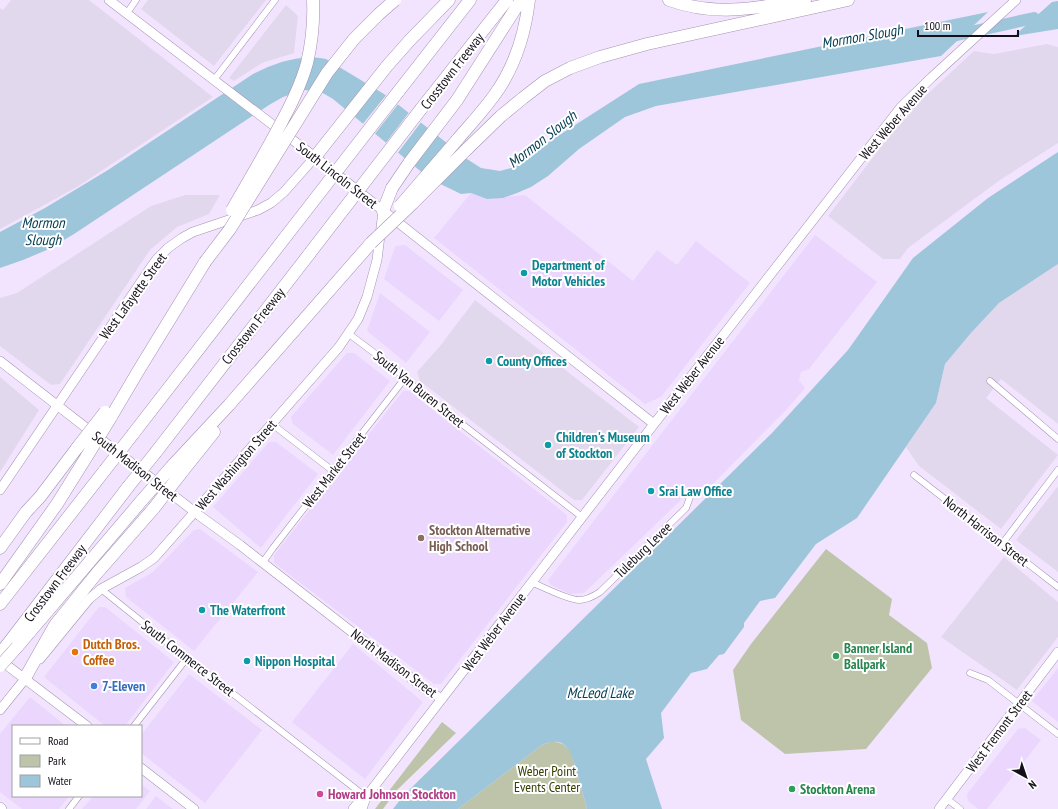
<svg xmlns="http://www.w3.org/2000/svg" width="1058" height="809" viewBox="0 0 1058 809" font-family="'PT Sans Narrow',sans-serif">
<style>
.built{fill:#ebd6fd}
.industrial{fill:#e2d8ed}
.green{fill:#bec4aa}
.water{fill:#9dc6da}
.pier{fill:#f2e4fe}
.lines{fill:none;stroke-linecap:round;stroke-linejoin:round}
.river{stroke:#9dc6da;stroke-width:12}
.street-casing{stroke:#a392b1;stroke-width:7}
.secondary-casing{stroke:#a392b1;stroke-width:10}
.highway-casing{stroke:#a392b1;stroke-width:13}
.street{stroke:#fff;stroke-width:6}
.secondary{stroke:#fff;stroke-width:9}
.highway{stroke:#fff;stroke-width:12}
.highway-bridge-casing{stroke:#a392b1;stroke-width:13;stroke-linecap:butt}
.highway-bridge{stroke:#fff;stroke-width:12}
.culture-dot{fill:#0f9aa8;stroke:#fff;stroke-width:1.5}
.education-dot{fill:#8d6e63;stroke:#fff;stroke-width:1.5}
.food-dot{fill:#e8710a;stroke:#fff;stroke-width:1.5}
.leisure-dot{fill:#2e9e5b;stroke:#fff;stroke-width:1.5}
.shop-dot{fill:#3f7fe0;stroke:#fff;stroke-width:1.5}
.hotel-dot{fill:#d1479c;stroke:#fff;stroke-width:1.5}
.labels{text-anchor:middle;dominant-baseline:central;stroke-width:4;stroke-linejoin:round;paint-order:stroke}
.street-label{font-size:14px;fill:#150f1a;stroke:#fff}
.culture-label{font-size:14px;font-weight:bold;fill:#0d838f;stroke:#fff;text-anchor:start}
.education-label{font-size:14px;font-weight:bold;fill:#785e54;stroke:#fff;text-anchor:start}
.food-label{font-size:14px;font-weight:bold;fill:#c56008;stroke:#fff;text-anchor:start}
.leisure-label{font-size:14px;font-weight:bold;fill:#27864d;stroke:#fff;text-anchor:start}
.shop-label{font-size:14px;font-weight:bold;fill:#366cbe;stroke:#fff;text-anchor:start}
.park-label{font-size:14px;fill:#353e00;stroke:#fff}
.hotel-label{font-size:14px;font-weight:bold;fill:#b23c85;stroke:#fff;text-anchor:start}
.water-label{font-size:15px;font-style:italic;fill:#033d52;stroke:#fff}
</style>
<rect width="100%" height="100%" fill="#f2e4fe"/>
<!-- built -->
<path class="built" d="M471,193L487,199L525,195L633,281L657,250L677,265L696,241L750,283L661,397L645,404L434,238Z
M815,235L877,282L809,369L801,372L799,380L805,388L787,409L700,497L695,491L687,489L682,494L680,501L584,593L570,594L551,585L548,580Z
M405,245L463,290L439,321L384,279L395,247L396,246Z
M380,293L430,332L406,363L367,331Z
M347,353H354L390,381L333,455L293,424L291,417Z
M403,391H409L567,515V522L441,684H434L274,563V555Z
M269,442H276L318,474L261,548L213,507Z
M200,529L258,572L194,651L126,597L125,588L153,572L194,530Z
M99,607H105L174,662L125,726H105L44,677Z
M353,644L423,702L365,779L292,722Z
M1058,668V722L1032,701Z
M189,674L262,730L205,803L141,753V735Z
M30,697L66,726H13V796H69L59,809H22L0,792V734Z
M1025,728L1041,740L987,809H978L968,801L967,794L1018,729Z
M141,784L150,791L136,809H82L93,796H141Z
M156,796L165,803L173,809H146Z"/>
<!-- industrial -->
<path class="industrial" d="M11,0H89L213,97L77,187L2,228L0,229V8L3,10Z
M148,0H266L214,66L141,9Z
M286,5L298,16L294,53L262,63L234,81L229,78Z
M1047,44L1058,47V143L1000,180L908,248L900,259H883L828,216L907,113L974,51L994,54Z
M185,195H220L209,214L177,227L150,250L60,384L51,385L0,346V298L17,293L151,206Z
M1058,264V424L1001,379L986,398L1058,455L1001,529L919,466L906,447L936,403L945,364L971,333L999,303Z
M475,300L639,427L582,500H574L420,381L417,372L440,346Z
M0,377L39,410L0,472Z
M1058,486V572L1016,540Z
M1004,557L1058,602V637L1017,690L941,637Z"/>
<!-- green -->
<path class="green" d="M826,549L892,599L889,615L927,643L932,668L866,749L785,754L741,720L733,670L751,644Z
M442,722L456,733L397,790L383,809H375Z
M553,741L563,744L571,751L587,809H458L542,745Z"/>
<!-- water -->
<path class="water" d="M1058,1V29L1014,36L1052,2Z
M988,12L941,56L656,106L625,117L579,149L548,176L531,187L517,193L503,198L487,199L471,193L461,194L430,179L333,99L321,92L304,90L283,97L269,105L74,234L49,249L23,260L0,268V232L45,208L108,170L253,74C277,62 300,54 326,59L384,94L400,106L467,159L481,168L500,171L515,167L529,158L547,143L639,84Z
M1058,152V264L999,303L971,333L945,364L936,403L857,518L816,544L775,598L760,601L744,623V627L724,654L719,655L707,669L691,673L661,713L664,738L646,759L662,809H587C584,798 581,787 578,776C572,756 569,733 542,745L458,809H393L403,796L772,433L848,350L913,258L988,198Z"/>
<!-- pier -->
<path class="pier" d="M387,94L399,103L374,135L362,125Z
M410,111L422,121L397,154L385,144Z"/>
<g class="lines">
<!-- river -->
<path class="river" d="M948,37L1034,18"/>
<defs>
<path id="street" d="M127,13L136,0
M214,80L275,0
M349,334L393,367L418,390L582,517
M990,381L1058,439
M272,424L333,471
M914,475L1058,587
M1002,544L1058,470
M263,562L273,548L405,378
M531,582C543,587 568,600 579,600C587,600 594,596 600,592L686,508L690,497
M101,589L187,658L366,797
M970,673L988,680L1058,734
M134,726L187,658
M947,799L960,809
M69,809L79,796"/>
<path id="secondary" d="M109,0L315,157L654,424
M0,361L200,516L240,545L424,688L442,699
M0,490L149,270L157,259L168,248L182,238L193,232L258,210L271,203L284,192L315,157
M40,659L89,599L101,589L141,567L154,558L163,548L339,347L358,319L367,297L377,260L383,211
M0,660L87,726
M0,710L29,674
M141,768L194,809
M0,807L2,809
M353,809L358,803L365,798
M362,809L366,797L654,424L901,107L932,77L1016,0
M939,809L1058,652"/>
<path id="highway" d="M669,0C716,17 757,8 805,0
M398,92L470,0
M421,109L507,0
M457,140C469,126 482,112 493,97C514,69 525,34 529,0
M467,149L501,116L523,98L545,81L570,68L600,57L647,44L848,0
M315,157L387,66L410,40L449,0
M383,211L392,188L409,163L457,100L521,0
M111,417L140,368L205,262
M133,434L287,235
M156,452L310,253
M173,465L229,405L371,243
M182,472L214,432
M0,548L26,512L40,497L77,448
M0,584L57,504L87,456
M0,604L105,470
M17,647L143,499
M0,654L128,487
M25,678L55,625L97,573L154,508"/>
</defs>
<!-- street casing -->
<use href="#street" class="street-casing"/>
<!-- secondary casing -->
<use href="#secondary" class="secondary-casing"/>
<!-- highway casing -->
<use href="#highway" class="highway-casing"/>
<!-- street -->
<use href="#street" class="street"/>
<!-- secondary -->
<use href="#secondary" class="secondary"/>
<!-- highway -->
<use href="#highway" class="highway"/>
<defs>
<path id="highway-bridge" d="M400,206L457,140
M232,210C248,182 265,154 280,125C291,105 301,85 307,63C312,42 314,22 313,0
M287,235L398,92
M371,243L412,204L467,149
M310,253L421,109
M205,262L230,229L327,73L354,39L379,14L395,0
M77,448L105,412
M87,456L111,417
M105,470L133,434
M128,487L156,452
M143,499L173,465
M154,508L182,472
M0,666L17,647"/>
</defs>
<!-- highway-bridge casing -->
<use href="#highway-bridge" class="highway-bridge-casing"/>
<!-- highway-bridge -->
<use href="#highway-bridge" class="highway-bridge"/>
</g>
<!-- markers -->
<g class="culture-dot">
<circle cx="524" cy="273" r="4"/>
<circle cx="489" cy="361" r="4"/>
<circle cx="548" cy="445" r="4"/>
<circle cx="651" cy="491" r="4"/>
<circle cx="202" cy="610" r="4"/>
<circle cx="247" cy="661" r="4"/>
</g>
<circle class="education-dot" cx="421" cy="538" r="4"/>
<circle class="food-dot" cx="75" cy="652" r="4"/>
<g class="leisure-dot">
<circle cx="836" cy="656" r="4"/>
<circle cx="792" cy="789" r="4"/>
</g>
<circle class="shop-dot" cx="94" cy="686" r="4"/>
<circle class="hotel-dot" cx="320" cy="794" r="4"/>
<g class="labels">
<!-- street labels -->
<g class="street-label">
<text transform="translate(452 71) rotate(-52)">Crosstown Freeway</text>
<text transform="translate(893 122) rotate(-49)">West Weber Avenue</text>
<text transform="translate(337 175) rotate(38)">South Lincoln Street</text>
<text transform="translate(133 296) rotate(-54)">West Lafayette Street</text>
<text transform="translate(253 326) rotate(-52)">Crosstown Freeway</text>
<text transform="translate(692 375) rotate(-52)">West Weber Avenue</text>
<text transform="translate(419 389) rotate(39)">South Van Buren Street</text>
<text transform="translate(236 465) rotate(-49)">West Washington Street</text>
<text transform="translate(135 466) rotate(38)">South Madison Street</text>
<text transform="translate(334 470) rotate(-52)">West Market Street</text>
<text transform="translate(986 531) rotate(38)">North Harrison Street</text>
<text transform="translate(643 550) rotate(-44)">Tuleburg Levee</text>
<text transform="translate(55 583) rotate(-53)">Crosstown Freeway</text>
<text transform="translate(494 632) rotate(-53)">West Weber Avenue</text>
<text transform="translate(188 658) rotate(38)">South Commerce Street</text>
<text transform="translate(394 663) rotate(37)">North Madison Street</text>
<text transform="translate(999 731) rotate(-53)">West Fremont Street</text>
</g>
<!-- culture labels -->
<g class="culture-label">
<text x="532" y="265">Department of<tspan x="532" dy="16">Motor Vehicles</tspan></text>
<text x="497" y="361">County Offices</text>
<text x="556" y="437">Children's Museum<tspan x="556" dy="16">of Stockton</tspan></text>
<text x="659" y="491">Srai Law Office</text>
<text x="210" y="610">The Waterfront</text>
<text x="255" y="661">Nippon Hospital</text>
</g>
<!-- education labels -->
<g class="education-label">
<text x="429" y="530">Stockton Alternative<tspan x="429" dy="16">High School</tspan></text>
</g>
<!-- food labels -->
<g class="food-label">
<text x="83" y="644">Dutch Bros.<tspan x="83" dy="16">Coffee</tspan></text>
</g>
<!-- leisure labels -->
<g class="leisure-label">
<text x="844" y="648">Banner Island<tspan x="844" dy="16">Ballpark</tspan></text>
<text x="800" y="789">Stockton Arena</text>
</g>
<!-- shop labels -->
<g class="shop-label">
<text x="102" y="686">7-Eleven</text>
</g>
<!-- park labels -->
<g class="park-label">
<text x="547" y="771">Weber Point<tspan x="547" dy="16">Events Center</tspan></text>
</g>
<!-- hotel labels -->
<g class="hotel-label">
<text x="328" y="794">Howard Johnson Stockton</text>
</g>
<!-- water labels -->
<g class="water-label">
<text transform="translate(862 36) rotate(-10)">Mormon Slough</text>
<text transform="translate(542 139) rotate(-38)">Mormon Slough</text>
<text x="43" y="222">Mormon<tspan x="43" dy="17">Slough</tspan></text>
<text x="600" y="692">McLeod Lake</text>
</g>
</g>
<!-- legend -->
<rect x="12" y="725" width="130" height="72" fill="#ffffff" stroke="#a19fa3"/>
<rect x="20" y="738" width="20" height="6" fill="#ffffff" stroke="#a19fa3"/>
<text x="48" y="745" font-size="12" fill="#150f1a">Road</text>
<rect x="20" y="755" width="20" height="12" fill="#bec4aa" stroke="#a19fa3"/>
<text x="48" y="765" font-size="12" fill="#150f1a">Park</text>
<rect x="20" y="775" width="20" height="12" fill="#9dc6da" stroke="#a19fa3"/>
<text x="48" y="785" font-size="12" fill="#150f1a">Water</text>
<!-- north arrow -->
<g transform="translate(1026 777) rotate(140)" stroke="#ffffff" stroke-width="3" paint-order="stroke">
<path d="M0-3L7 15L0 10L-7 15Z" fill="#150f1a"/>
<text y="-6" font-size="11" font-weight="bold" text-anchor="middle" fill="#150f1a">N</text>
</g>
<!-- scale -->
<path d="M918 30v6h100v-6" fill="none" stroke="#150f1a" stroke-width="2"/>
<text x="924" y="30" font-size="12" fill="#150f1a" stroke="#ffffff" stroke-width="3" paint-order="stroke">100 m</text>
</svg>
